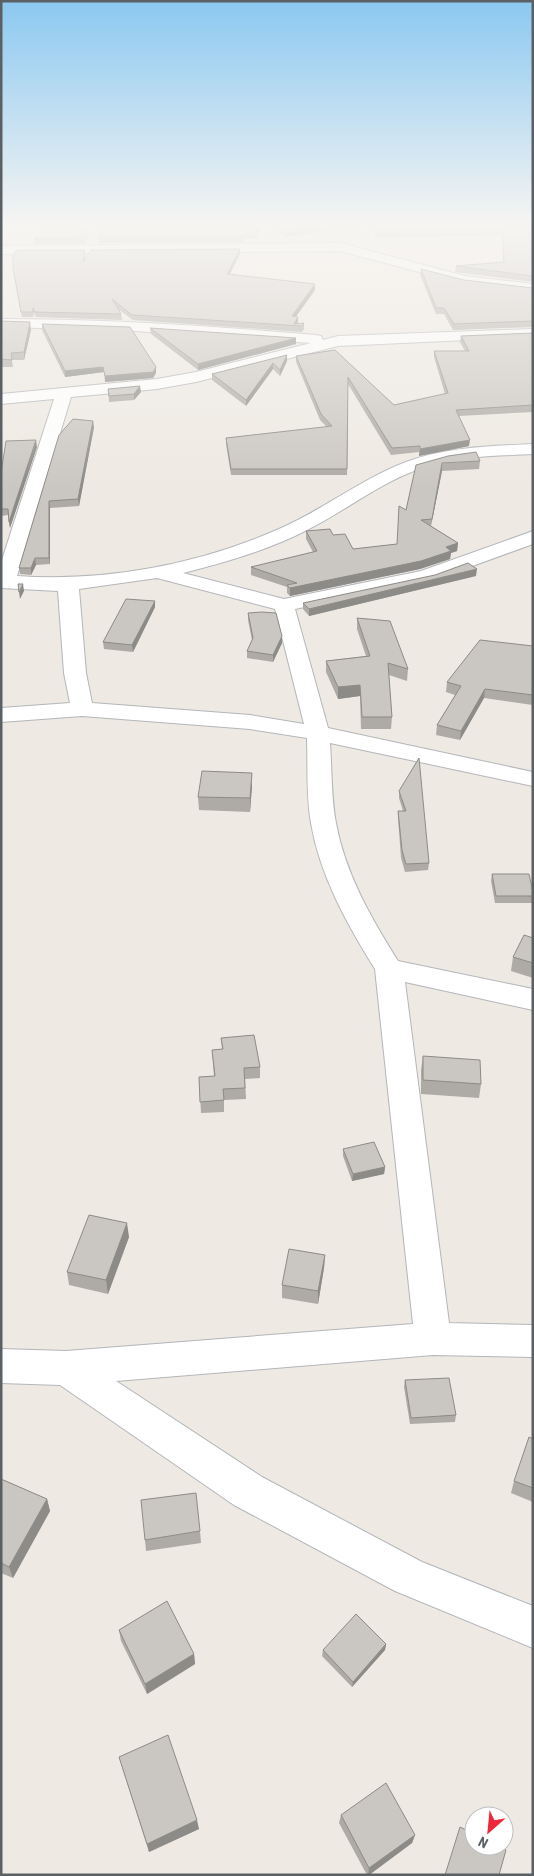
<svg xmlns="http://www.w3.org/2000/svg" width="534" height="1876" viewBox="0 0 534 1876" font-family="'Roboto Condensed',sans-serif">
<style>
.lines{fill:none;stroke-linecap:round;stroke-linejoin:round}
.minor-casing{stroke:#b3b6ba;stroke-width:2}
.minor{fill:#fff;fill-rule:evenodd}
.wall{fill:#aeaaa6}
.shaded-wall{fill:#8d8b87}
.building{fill:#cac6c1;stroke:#8d8b87}
</style>
<rect width="100%" height="100%" fill="#eee9e2"/>
<g class="lines">
<defs>
<path id="minor" d="M340,243L465,276L533,284V292L464,284L340,251L1,254V246Z
M1,319C106,319 211,326 316,335L321,336L323,340L338,336L533,329V337L338,346L196,382L157,389L71,397L17,576C105,582 197,565 279,529C323,510 361,479 406,462C446,447 491,446 533,444V454C495,456 455,456 419,469C380,483 346,510 309,529C269,550 226,562 183,573L284,599L421,571L533,531V544L434,580L295,609L328,728L533,772V786L330,743C332,769 331,797 336,823C345,873 371,918 398,961L533,989V1010L405,982L449,1323L533,1325V1357L433,1355L116,1381L262,1477L422,1562L533,1606V1648L395,1591L234,1505L60,1385L1,1383V1349L66,1351L413,1324L375,969C347,924 320,876 311,823C306,795 308,766 307,738L250,729L82,716L1,722V708L70,703L64,673L58,591L1,588V563L54,399L1,404V394L157,379L196,372L311,343L120,330L1,327ZM157,578L275,609L304,724L250,715L92,703L86,673L79,589Z"/>
</defs>
<!-- minor casing -->
<use href="#minor" class="minor-casing"/>
<!-- minor -->
<use href="#minor" class="minor"/>
</g>
<!-- wall -->
<path class="wall" d="M51,227H88L86,243L35,244L34,239Z
M104,227H260L256,239L245,238L244,242L98,243V238Z
M273,227H359L357,230L329,231L285,237Z
M533,227V282L455,272L456,266L503,262L502,235L375,238V232Z
M240,254L230,274L315,284V290L296,316L298,322L297,324L304,323V329L302,332L133,320L118,309L121,314L122,320L36,317L34,313L33,317H22L13,268L85,255V260Z
M421,269L464,280L533,288V327L453,330L444,314H436L420,275Z
M1,321L31,330L24,360H12L13,367H1Z
M42,324L156,367V373L153,378L105,382L104,372L65,377L42,330Z
M150,328L296,338V344L198,370L151,334Z
M533,333V412L459,416L469,446L419,456V452L391,455L348,384L347,475H231L226,444V438L327,427L320,420L296,362V356L335,350L394,405L445,394L434,357V351H465L460,342L461,336Z
M287,355V361L280,376L273,369L246,406L212,380V374Z
M108,389L141,392L134,400L109,402Z
M94,427L79,506L50,508V564L36,565L31,575L20,574L19,568L59,435Z
M37,447L10,528L8,515L1,516V473Z
M480,461L479,469L442,471L431,526L458,543L457,551L451,553L450,559L420,569L290,596L287,593V587L251,575V567L313,552L306,539V531L333,535L353,549L397,544L406,510L416,465Z
M476,576L309,616L303,609V603Z
M155,601V607L133,652L104,649L103,642Z
M248,613L282,643L273,662L247,658V651L252,640L248,620Z
M357,618L408,669L407,681L389,675L392,717L391,729H361L360,696L338,699L326,672V661L366,656L357,629Z
M533,646V705L484,698L460,740L436,735L437,725L455,695L446,692L447,682Z
M252,786L250,812L199,810L198,797Z
M399,791L429,863L428,870L405,872L401,858L398,818V811H403L399,798Z
M492,874L533,892L532,903H495L491,881Z
M533,938V978L511,971L513,957Z
M221,1038L260,1067V1078L245,1079L246,1099L224,1100V1112L201,1113L199,1077L214,1076L212,1050L222,1049Z
M423,1056L481,1084L479,1098L421,1094V1070Z
M343,1149L385,1167L384,1174L352,1181L343,1156Z
M129,1237L108,1294L69,1285L67,1272Z
M325,1255L324,1268L318,1304L282,1298V1285Z
M405,1380L456,1415L455,1422L410,1424L404,1387Z
M533,1439V1502L511,1493L514,1481Z
M1,1479L47,1499L50,1511L13,1578L1,1573Z
M200,1531L201,1543L146,1551L145,1540Z
M119,1630L194,1654L195,1664L147,1694L121,1641Z
M386,1644L385,1650L352,1687L322,1656L323,1650Z
M119,1757L199,1829L149,1852Z
M341,1815L415,1835L412,1843L369,1875H367L339,1823Z"/>
<!-- shaded-wall -->
<path class="shaded-wall" d="M87,227H88L86,243V238Z
M258,227H260L256,239V233Z
M315,227H329V231L285,237V231Z
M240,249V254L227,279V274Z
M315,284V290L292,322V316Z
M298,317V322L296,326L294,324Z
M30,322L31,330L24,360V352Z
M296,338V344L198,370V364Z
M287,355V361L280,376V370Z
M273,363V369L246,406V400Z
M103,367L104,372L65,377V371Z
M156,367V373L153,378L105,382V376Z
M140,386L141,392L134,400V394Z
M93,421L94,427L79,506L78,499Z
M36,440L37,447L10,528L9,522Z
M470,440L469,446L419,456L420,449Z
M442,463V471L431,526L432,519Z
M49,501L50,508V564L49,558Z
M458,543L457,551L451,553L450,559L420,569L290,596V588L446,547Z
M35,558L36,565L31,575V568Z
M477,569L476,576L309,616V609Z
M23,584L24,591L20,599L19,592Z
M155,601V607L133,652L132,645Z
M282,636V643L273,662V655Z
M360,685V696L338,699V687Z
M485,689L484,698L460,740L461,731Z
M252,773V786L250,812V798Z
M385,1167L384,1174L352,1181L353,1174Z
M127,1223L129,1237L108,1294L106,1280Z
M325,1255L324,1268L318,1304V1291Z
M47,1499L50,1511L13,1578L9,1567Z
M386,1644L385,1650L352,1687L353,1682Z
M194,1654L195,1664L147,1694L145,1684Z
M197,1820L199,1829L149,1852L147,1844Z
M415,1835L412,1843L369,1875H368L369,1868Z"/>
<!-- building -->
<path class="building" d="M51,227H87L86,238L34,239Z
M104,227H258L256,233H245L244,236L98,238Z
M280,227H315L285,231Z
M376,227H533V276L456,266L504,262L502,230L375,232Z
M240,249L227,274L315,284L292,316L298,317L294,324L304,323L302,326L132,315L112,299L121,314L35,312L33,308V312H21L13,268V254L18,250H85L83,262L91,250Z
M421,269L464,280L533,288V321L454,324L444,308H436Z
M1,321L30,322L24,352L11,353L12,360L1,359Z
M42,324L130,327L156,367L153,372L105,376L103,367L65,371Z
M150,328L296,338L198,364Z
M533,333V405L456,410L470,440L420,449V446L392,448L348,377L347,469H231L226,438L332,426L321,414L296,356L335,350L394,405L448,393L434,351H469L461,336Z
M287,355L280,370L273,363L246,400L212,374Z
M140,386L134,394L109,396L108,389Z
M73,419L93,421L78,499L49,501V558H35L31,568H19L59,435Z
M36,440L9,522L8,509H1V473L6,441Z
M476,452L480,461L442,463L432,519L421,520L458,543L446,547L451,551L421,561L290,588L287,585L297,583L251,567L317,551L306,531L330,529L333,535L345,534L353,549L397,544L399,506L406,510L416,465L448,456Z
M468,563L477,569L309,609L303,603L435,575Z
M18,584H23L19,592Z
M126,599L155,601L132,645L103,642Z
M262,612L276,613L282,636L273,655L247,651L253,638L248,613Z
M357,618L390,621L408,669L388,663L392,717H362L360,685L338,687L326,661L370,656Z
M480,640L533,646V695L485,689L461,731L437,725L461,686L447,682Z
M419,758L429,863L406,864L402,850L398,811H406L399,791Z
M202,771L252,773L250,798L198,797Z
M492,874H529L533,892V896H496Z
M524,935L533,938V963L513,957Z
M254,1035L260,1067L244,1068L245,1088L223,1089L224,1100L200,1102L199,1077L215,1076L212,1050L223,1049L221,1038Z
M423,1056L480,1060L481,1084L423,1080Z
M374,1142L385,1167L353,1174L343,1149Z
M89,1215L127,1223L106,1280L67,1272Z
M289,1249L325,1255L318,1291L282,1285Z
M449,1378L456,1415L411,1418L405,1380Z
M529,1437L533,1439V1488L514,1481Z
M1,1479L47,1499L9,1567L1,1563Z
M196,1493L200,1531L145,1540L141,1500Z
M167,1601L194,1654L145,1684L119,1630Z
M356,1614L386,1644L353,1682L323,1650Z
M168,1735L197,1820L147,1844L119,1757Z
M386,1783L415,1835L369,1868L341,1815Z
M460,1827L474,1834V1846H498L506,1850L499,1875H445Z"/>
<!-- sky -->
<linearGradient id="sky" x2="0" y2="1"><stop stop-color="#8bc8f1"/><stop offset="0.46" stop-color="#f7f5f2"/><stop offset="1" stop-color="#f7f5f2" stop-opacity="0"/></linearGradient>
<rect width="534" height="490" fill="url(#sky)"/>
<!-- border -->
<rect width="534" height="1876" fill="none" stroke="#5a6063" stroke-width="5"/>
<!-- north arrow -->
<g transform="translate(489 1831) rotate(207)"><circle r="24" fill="#ffffff" stroke="#bdbfc1"/>
<path d="M0-4L9 19L0 12L-9 19Z" fill="#ed283b"/>
<text y="-8" font-size="14" font-weight="bold" text-anchor="middle" fill="#5a6063">N</text>
</g>
</svg>
